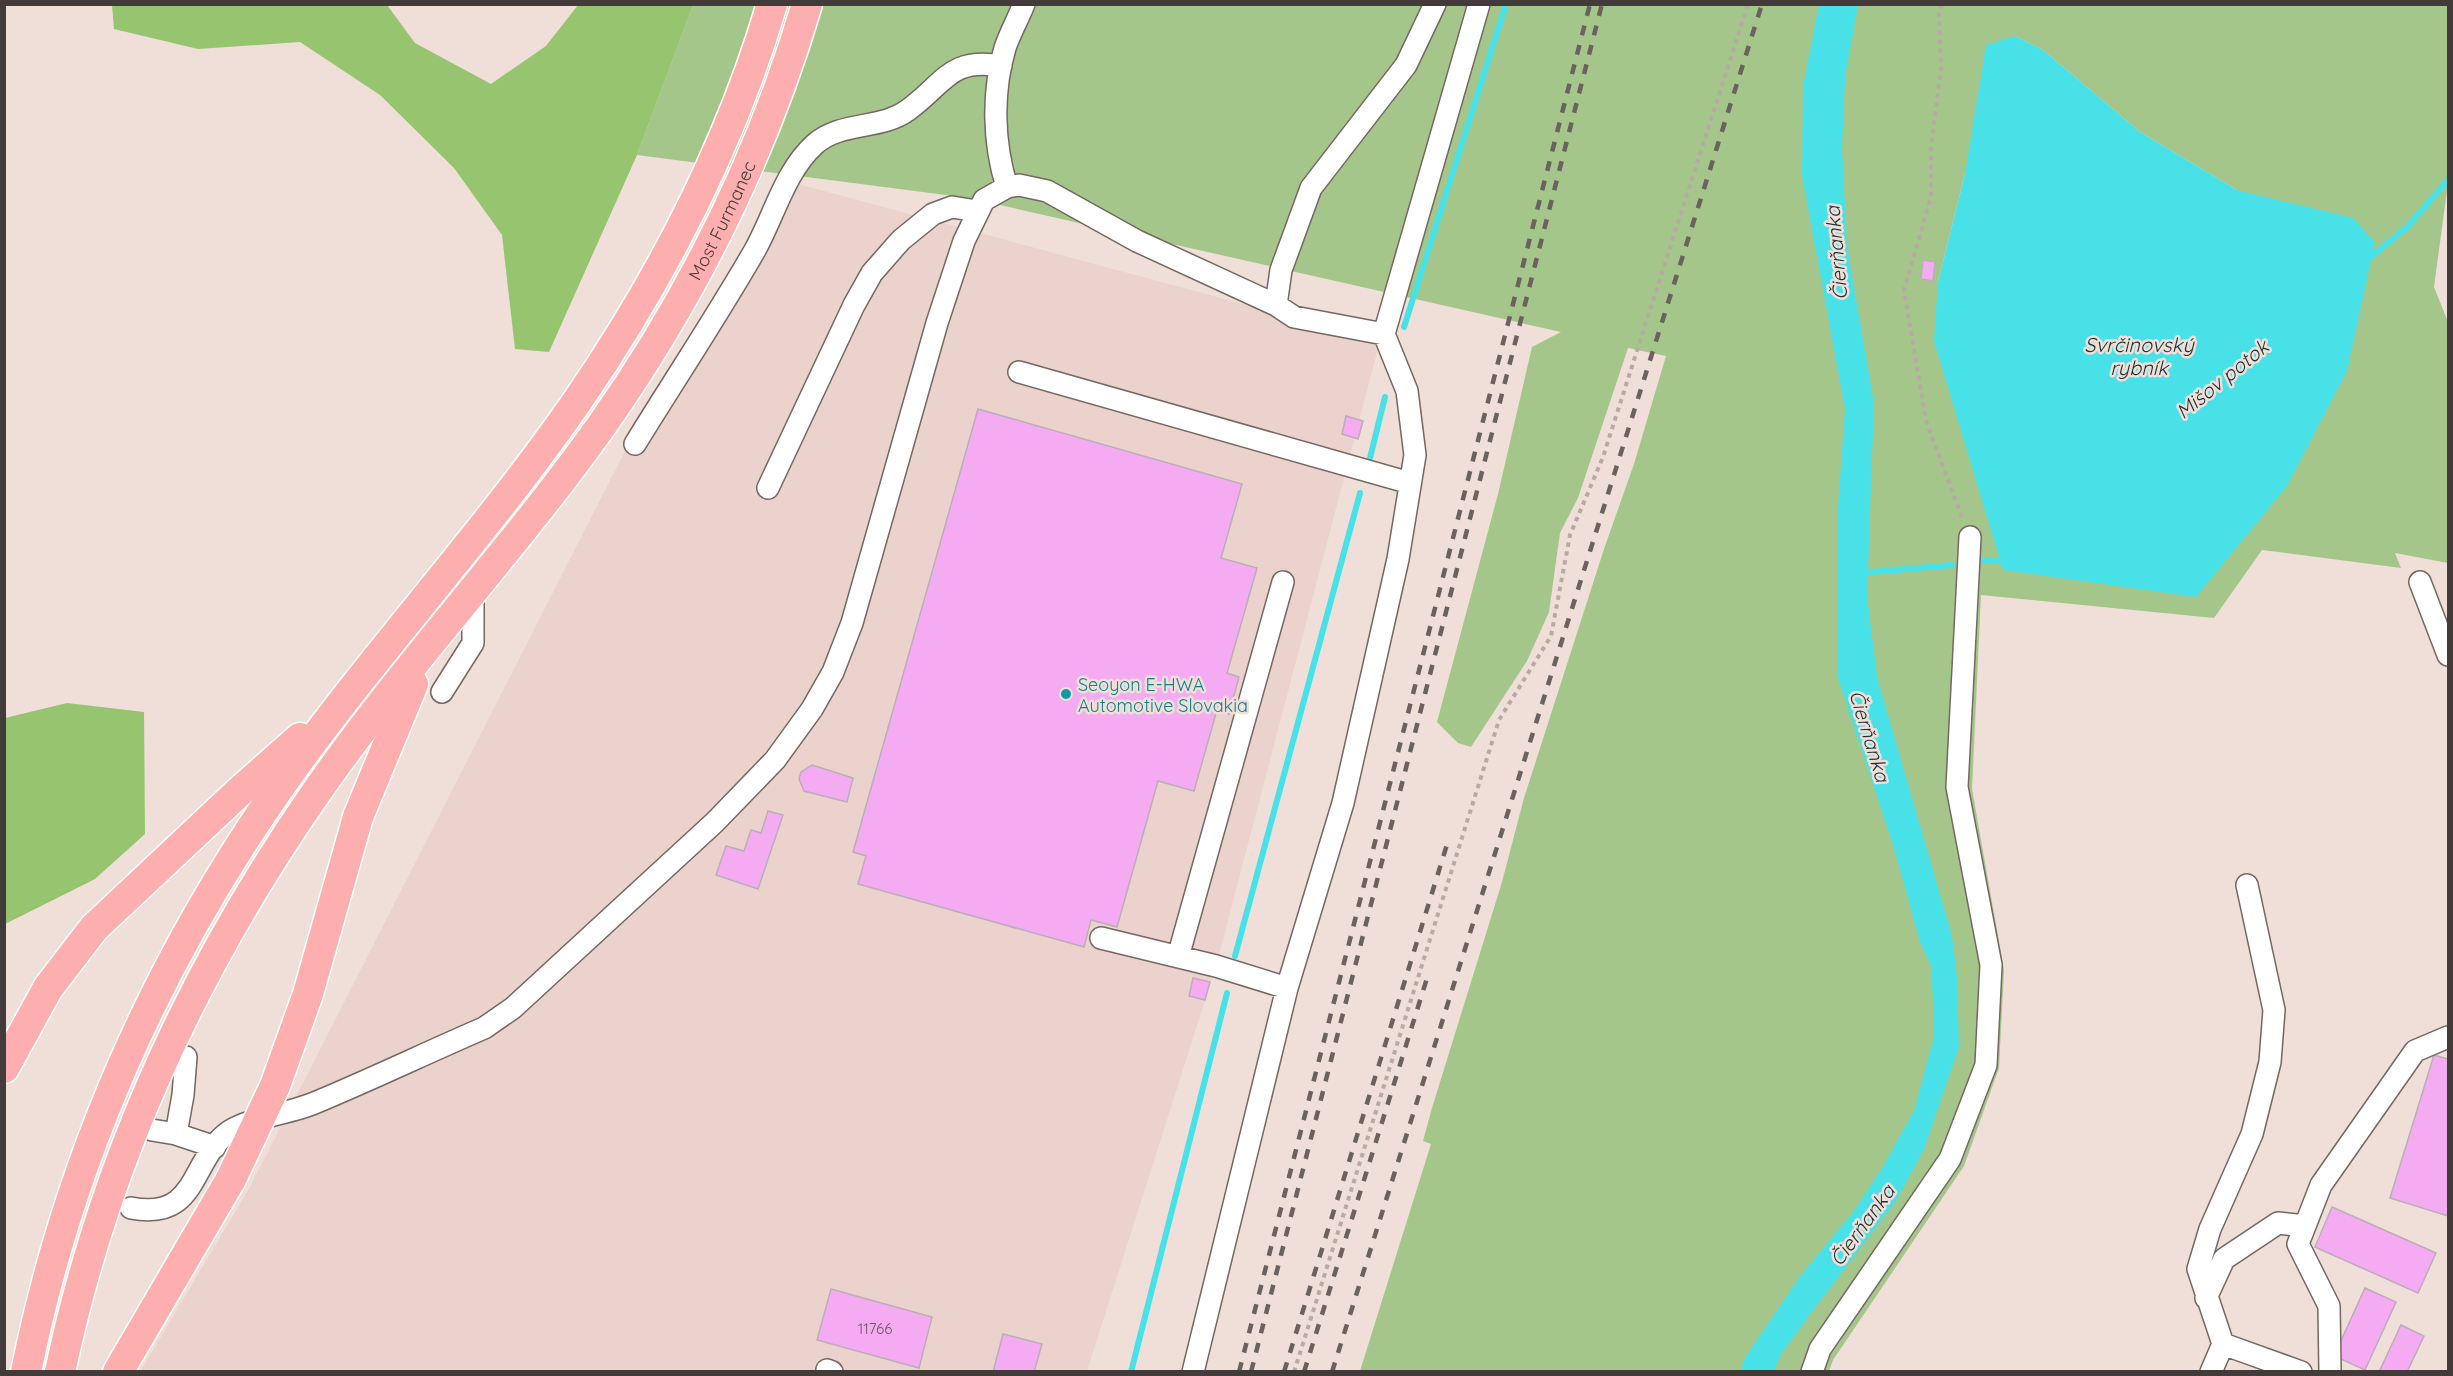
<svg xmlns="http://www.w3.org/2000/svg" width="2453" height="1376" viewBox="0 0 2453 1376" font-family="Quicksand,sans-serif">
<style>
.industrial{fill:#ecd2cd}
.green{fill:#a5c68a;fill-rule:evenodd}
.forest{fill:#97c46e}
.water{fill:#49e1e8}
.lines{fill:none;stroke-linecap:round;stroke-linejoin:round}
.stream{stroke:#49e1e8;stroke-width:6}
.building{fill:#f5abf1;stroke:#baaeb9;stroke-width:1.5}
.minor-casing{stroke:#756761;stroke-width:24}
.highway-casing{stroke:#fff;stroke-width:33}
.path{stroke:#b7aaa5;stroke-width:4;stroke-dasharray:4.5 4.5;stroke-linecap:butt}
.minor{stroke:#fff;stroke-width:21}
.highway{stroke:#fdafaf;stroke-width:30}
.rail{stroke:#6b625f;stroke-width:4.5;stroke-dasharray:10 10;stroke-linecap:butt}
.highway-bridge-casing{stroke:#fff;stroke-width:33;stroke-linecap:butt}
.highway-bridge{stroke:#fdafaf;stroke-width:30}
.culture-dot{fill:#0f9aa8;stroke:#efdfd8;stroke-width:2}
.labels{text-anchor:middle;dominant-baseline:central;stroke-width:5;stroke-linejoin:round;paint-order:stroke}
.number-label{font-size:15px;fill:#6f5767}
.street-label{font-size:18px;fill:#423b39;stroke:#efdfd8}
.culture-label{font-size:18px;fill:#0d838f;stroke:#efdfd8;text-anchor:start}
.water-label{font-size:20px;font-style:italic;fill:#193233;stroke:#efdfd8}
</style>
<rect width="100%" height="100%" fill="#efdfd8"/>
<!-- industrial -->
<path class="industrial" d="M787,181L1380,341L1216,966L1087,1371L140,1372L250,1187L652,398Z"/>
<!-- green -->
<path class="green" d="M693,5H2448V183L2434,287L2448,322V563L2395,553L2401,568L2262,550L2214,618L1981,595L1972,789L2004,970L1999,1068L1964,1166L1833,1360L1829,1371H1360L1431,1144L1423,1141L1432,1108L1502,882L1524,798L1604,549L1634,464L1666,356L1628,348L1578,498L1560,533L1549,612L1527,661L1471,747L1458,743L1437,722L1498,494L1532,347L1561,332L969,198L637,155ZM2015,36L2043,50L2140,132L2237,190L1938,282L1965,174Z"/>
<!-- forest -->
<path class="forest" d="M112,5H387L415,43L491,84L546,46L578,5H693L637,155L549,352L515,349L502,235L454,168L380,95L300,42L198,49L114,29Z
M67,703L144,712L145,834L95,879L5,924V718Z"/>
<!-- water -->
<path class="water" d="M1819,5H1858L1845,77L1842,149L1847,247L1874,403L1867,596L1877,677L1952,936L1957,977L1959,1047L1924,1149L1896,1201L1808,1317L1780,1356L1774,1371H1740L1746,1356L1801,1275L1853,1212L1882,1168L1914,1111L1933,1040L1934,1023L1931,966L1920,942L1894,848L1838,678V507L1845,409L1802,176L1803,86Z
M2015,36L2043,50L2140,132L2237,190L2353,218L2375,242L2347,371L2287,486L2196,597L2003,570L1934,341L1938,282L1965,174L1986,45Z"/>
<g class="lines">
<!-- stream -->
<path class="stream" d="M2366,261L2408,226L2448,180
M1404,327L1506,4
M1370,458L1385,397
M1984,561L2000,560L2005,556
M1860,573L1952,565
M1235,956L1360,493
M1131,1372L1227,993"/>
</g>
<!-- building -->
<path class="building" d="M1923,260L1935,262L1933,281L1921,279Z
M978,409L1242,484L1221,558L1257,568L1227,673L1239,677L1229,714L1217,710L1194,791L1158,781L1117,927L1091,920L1084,947L858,884L866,856L853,852Z
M1346,416L1363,421L1358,439L1342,434Z
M812,765L853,778L847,802L804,791L799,779L801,772Z
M768,811L783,815L758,889L716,875L726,846L744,851L751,830L761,833Z
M1193,978L1210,982L1205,1000L1189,996Z
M2434,1055L2448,1059V1216L2390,1198Z
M2332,1207L2436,1253L2418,1293L2315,1247Z
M2365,1288L2396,1302L2365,1370L2334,1356Z
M831,1289L932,1317L919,1368L817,1340Z
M2401,1325L2424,1336L2407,1372H2379Z
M1003,1334L1042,1344L1034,1372H993Z"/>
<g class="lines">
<defs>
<path id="minor" d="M1007,187C993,143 992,92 1005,48C1010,33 1018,19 1024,4
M1384,334L1294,317L1276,305L1281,270L1311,188L1406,65L1435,4
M1019,372L1410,483
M635,444C675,379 717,316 755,250C774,216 785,171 815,144C841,121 881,130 908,110C945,83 950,57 1001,66
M768,488L854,305L872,273L901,240L933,214L952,207L977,211
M2420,582L2448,655
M442,692L473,643V592
M1101,938L1216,966L1287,988
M1178,957L1283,582
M152,1130L176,1134L215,1147
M176,1134L183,1095L186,1057
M131,1208C200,1221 189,1159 230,1131C248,1119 289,1113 312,1104C370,1080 426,1053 484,1028L513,1008L715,822L775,760L812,709L833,672L852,623L937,323L964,241L984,200L1007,187L1019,185L1047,191L1137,241L1276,305
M2206,1298L2224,1259L2278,1223L2305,1226
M2223,1344L2301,1372
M827,1370L832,1372
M1193,1372L1287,988L1343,803L1398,559L1415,455L1407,391L1384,334L1479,4
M1812,1372L1820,1349L1950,1159L1986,1065L1991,965L1957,787L1970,537
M2211,1372L2223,1344L2198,1269L2210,1229L2252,1134L2270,1062L2274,1010L2247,885
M2330,1372L2329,1306L2298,1244L2321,1185L2415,1051L2448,1037"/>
<g id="highway">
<path d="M358,817L413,684"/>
<path d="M4,1068L48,988L94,928L240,791L300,738"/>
<path d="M26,1372C69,1158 158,959 283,782C376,651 486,533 578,400C661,279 730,146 772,4"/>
<path id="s1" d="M60,1372C104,1163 192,972 313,797C403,666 513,551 604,422C693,295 763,153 807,4"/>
<path d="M118,1372L231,1179"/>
</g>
</defs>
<!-- minor casing -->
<use href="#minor" class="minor-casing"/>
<!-- highway casing -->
<use href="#highway" class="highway-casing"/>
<!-- path -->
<path class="path" d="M1942,4L1939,13L1941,69L1931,146V197L1904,290L1926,421L1963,520
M1294,1372L1499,720L1551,636L1570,535L1603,457L1748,4"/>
<!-- minor -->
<use href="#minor" class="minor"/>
<!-- highway -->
<use href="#highway" class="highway"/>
<!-- rail -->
<path class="rail" d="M1239,1372L1590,4
M1251,1372L1602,4
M1284,1372L1449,838
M1304,1372L1428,975
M1332,1372L1762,4"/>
<defs>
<path id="highway-bridge" d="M231,1179L275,1086L308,994L358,817"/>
</defs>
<!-- highway-bridge casing -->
<use href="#highway-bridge" class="highway-bridge-casing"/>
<!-- highway-bridge -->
<use href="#highway-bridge" class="highway-bridge"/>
</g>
<!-- markers -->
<circle class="culture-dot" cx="1066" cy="694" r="6"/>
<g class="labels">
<!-- number labels -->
<g class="number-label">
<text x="875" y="1328">11766</text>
</g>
<!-- street labels -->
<g class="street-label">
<text stroke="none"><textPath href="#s1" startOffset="1341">Most Furmanec</textPath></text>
</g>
<!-- culture labels -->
<g class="culture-label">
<text x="1078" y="684">Seoyon E-HWA<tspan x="1078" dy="21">Automotive Slovakia</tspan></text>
</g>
<!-- water labels -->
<g class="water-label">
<text transform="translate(1836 253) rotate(-95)">Čierňanka</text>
<text x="2139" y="344">Svrčinovský<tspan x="2139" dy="23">rybník</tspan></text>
<text transform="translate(2222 379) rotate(-39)">Mišov potok</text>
<text transform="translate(1870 736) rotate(73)">Čierňanka</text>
<text transform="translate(1862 1225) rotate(-54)">Čierňanka</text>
</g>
</g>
<!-- border -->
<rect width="2453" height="1376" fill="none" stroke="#423b39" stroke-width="12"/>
</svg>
